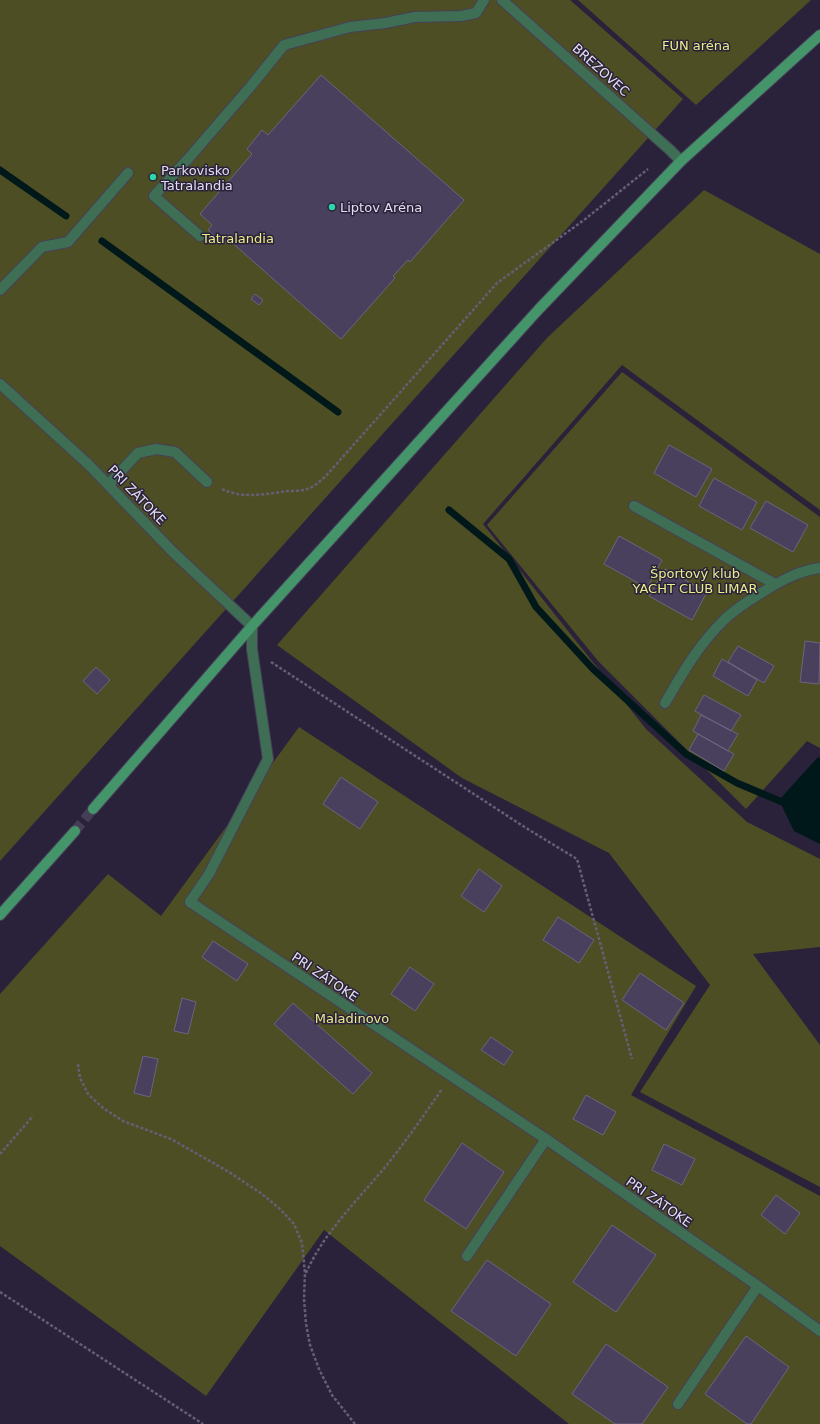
<svg xmlns="http://www.w3.org/2000/svg" width="820" height="1424" viewBox="0 0 820 1424" font-family="'DejaVu Sans',sans-serif">
<style>
.green{fill:#4d4e24}
.water{fill:#001819}
.lines{fill:none;stroke-linecap:round;stroke-linejoin:round}
.stream{stroke:#001819;stroke-width:7}
.building{fill:#48405c;stroke:#6c6481}
.secondary-tunnel{stroke:#463e56;stroke-width:10;stroke-dasharray:10 5;stroke-linecap:butt}
.lane-casing{stroke:#474058;stroke-width:12}
.street-casing{stroke:#474058;stroke-width:12}
.secondary-casing{stroke:#474058;stroke-width:12}
.path{stroke:#655f75;stroke-width:2.5;stroke-dasharray:3 2;stroke-linecap:butt}
.lane{stroke:#3e6e53;stroke-width:10}
.street{stroke:#3e6e53;stroke-width:10}
.secondary{stroke:#44956a;stroke-width:10}
.poi-dot{fill:#2dd5ab;stroke:#2a223b;stroke-width:1.5}
.labels{text-anchor:middle;dominant-baseline:central;stroke-width:3;stroke-linejoin:round;paint-order:stroke}
.park-label{font-size:13px;fill:#e9ec89;stroke:#2a223b}
.street-label{font-size:13px;fill:#e2deef;stroke:#2a223b}
.poi-label{font-size:13px;fill:#e2deef;stroke:#2a223b;text-anchor:start}
</style>
<rect width="100%" height="100%" fill="#2a223b"/>
<!-- green -->
<path class="green" d="M0,0H570L683,99L0,861Z
M578,0H811L696,105Z
M704,190L820,254V510L622,365L483,524L646,729L747,822L820,859V947L753,954L820,1045V1187L640,1092L710,985L609,853L462,778L277,645L547,338Z
M622,372L820,517V748L807,741L746,809L599,662L487,525Z
M299,727L696,986L631,1095L820,1196V1424H569L324,1230L206,1396L0,1246V994L108,874L161,916Z"/>
<!-- water -->
<path class="water" d="M818,757L820,758V844L794,831L779,800Z"/>
<g class="lines">
<!-- stream -->
<path class="stream" d="M0,170L66,216
M102,241L338,412
M449,510L509,559L536,607L593,669L686,754L737,783L787,804"/>
</g>
<!-- building -->
<path class="building" d="M321,75L464,200L410,262L408,260L393,276L395,278L341,339L228,239L224,244L208,230L212,225L200,214L252,154L247,149L262,130L268,135Z
M255,294L263,300L259,305L251,299Z
M669,445L712,469L696,497L654,473Z
M714,478L757,502L742,530L699,506Z
M766,501L808,525L793,552L750,528Z
M619,536L662,560L647,588L604,564Z
M665,569L707,592L692,620L649,596Z
M805,641L820,643L819,684L800,682Z
M738,646L774,666L764,683L728,662Z
M722,659L757,680L748,696L713,676Z
M96,667L110,680L97,694L83,681Z
M704,695L741,715L731,731L695,711Z
M701,715L738,734L728,751L693,731Z
M698,734L734,754L724,771L689,750Z
M341,777L378,802L360,829L323,804Z
M479,869L502,886L484,912L461,896Z
M558,917L594,940L579,963L543,940Z
M213,941L248,964L237,981L202,957Z
M410,967L434,984L415,1011L391,994Z
M640,973L684,1003L666,1030L622,1000Z
M182,998L196,1002L188,1034L174,1031Z
M293,1003L372,1073L353,1094L274,1024Z
M491,1037L513,1052L504,1065L481,1050Z
M143,1056L158,1059L150,1097L134,1093Z
M586,1095L616,1112L603,1135L573,1119Z
M462,1143L504,1172L466,1229L424,1200Z
M664,1144L695,1159L682,1185L652,1170Z
M776,1195L800,1213L785,1234L761,1215Z
M612,1225L656,1255L616,1312L573,1282Z
M487,1260L551,1304L516,1356L451,1311Z
M746,1336L789,1367L751,1424H747L705,1394Z
M606,1344L668,1387L642,1424H615L572,1394Z"/>
<g class="lines">
<!-- secondary-tunnel -->
<path class="secondary-tunnel" d="M75,831L93,809"/>
<defs>
<path id="lane" d="M200,236L154,196L188,159L251,86L284,45L350,27L385,23L415,17L461,16L476,13L484,0
M0,290L42,247L68,242L128,173
M0,384L88,464L173,552L252,626V649L268,759L209,874L190,902
M109,484L138,453L156,449L175,452L207,482
M634,506L775,584
M665,703C682,674 699,644 724,620C736,608 752,599 766,590C784,579 799,571 820,568"/>
<path id="street" d="M502,0L670,150L681,161
M190,902L546,1139L758,1286L820,1331
M467,1256L546,1139
M678,1404L758,1286"/>
<path id="secondary" d="M93,809L252,626L539,309L681,161L820,35
M0,915L75,831"/>
</defs>
<!-- lane casing -->
<use href="#lane" class="lane-casing"/>
<!-- street casing -->
<use href="#street" class="street-casing"/>
<!-- secondary casing -->
<use href="#secondary" class="secondary-casing"/>
<!-- path -->
<path class="path" d="M222,489C242,499 267,494 288,491C295,491 303,491 310,488C315,486 320,481 325,477L497,283L584,220L648,169
M271,662L526,828L577,859L632,1059
M78,1064L80,1078L88,1094L103,1108L123,1121L171,1139L229,1172L262,1194L280,1209L294,1224L302,1243L305,1273L304,1299L306,1324L310,1345L319,1369L332,1395L355,1424
M0,1154L33,1116
M306,1273C324,1232 358,1200 386,1166C406,1141 424,1115 442,1089
M0,1292L203,1424"/>
<!-- lane -->
<use href="#lane" class="lane"/>
<!-- street -->
<use href="#street" class="street"/>
<!-- secondary -->
<use href="#secondary" class="secondary"/>
</g>
<!-- markers -->
<g class="poi-dot">
<circle cx="153" cy="177" r="4"/>
<circle cx="332" cy="207" r="4"/>
</g>
<g class="labels">
<!-- park labels -->
<g class="park-label">
<text x="696" y="45">FUN aréna</text>
<text x="238" y="238">Tatralandia</text>
<text x="695" y="573">Športový klub<tspan x="695" dy="15">YACHT CLUB LIMAR</tspan></text>
<text x="352" y="1018">Maladinovo</text>
</g>
<!-- street labels -->
<g class="street-label">
<text transform="translate(601 70) rotate(42)">BREZOVEC</text>
<text transform="translate(137 495) rotate(46)">PRI ZÁTOKE</text>
<text transform="translate(325 977) rotate(34)">PRI ZÁTOKE</text>
<text transform="translate(659 1202) rotate(35)">PRI ZÁTOKE</text>
</g>
<!-- poi labels -->
<g class="poi-label">
<text x="161" y="170">Parkovisko<tspan x="161" dy="15">Tatralandia</tspan></text>
<text x="340" y="207">Liptov Aréna</text>
</g>
</g>
</svg>
